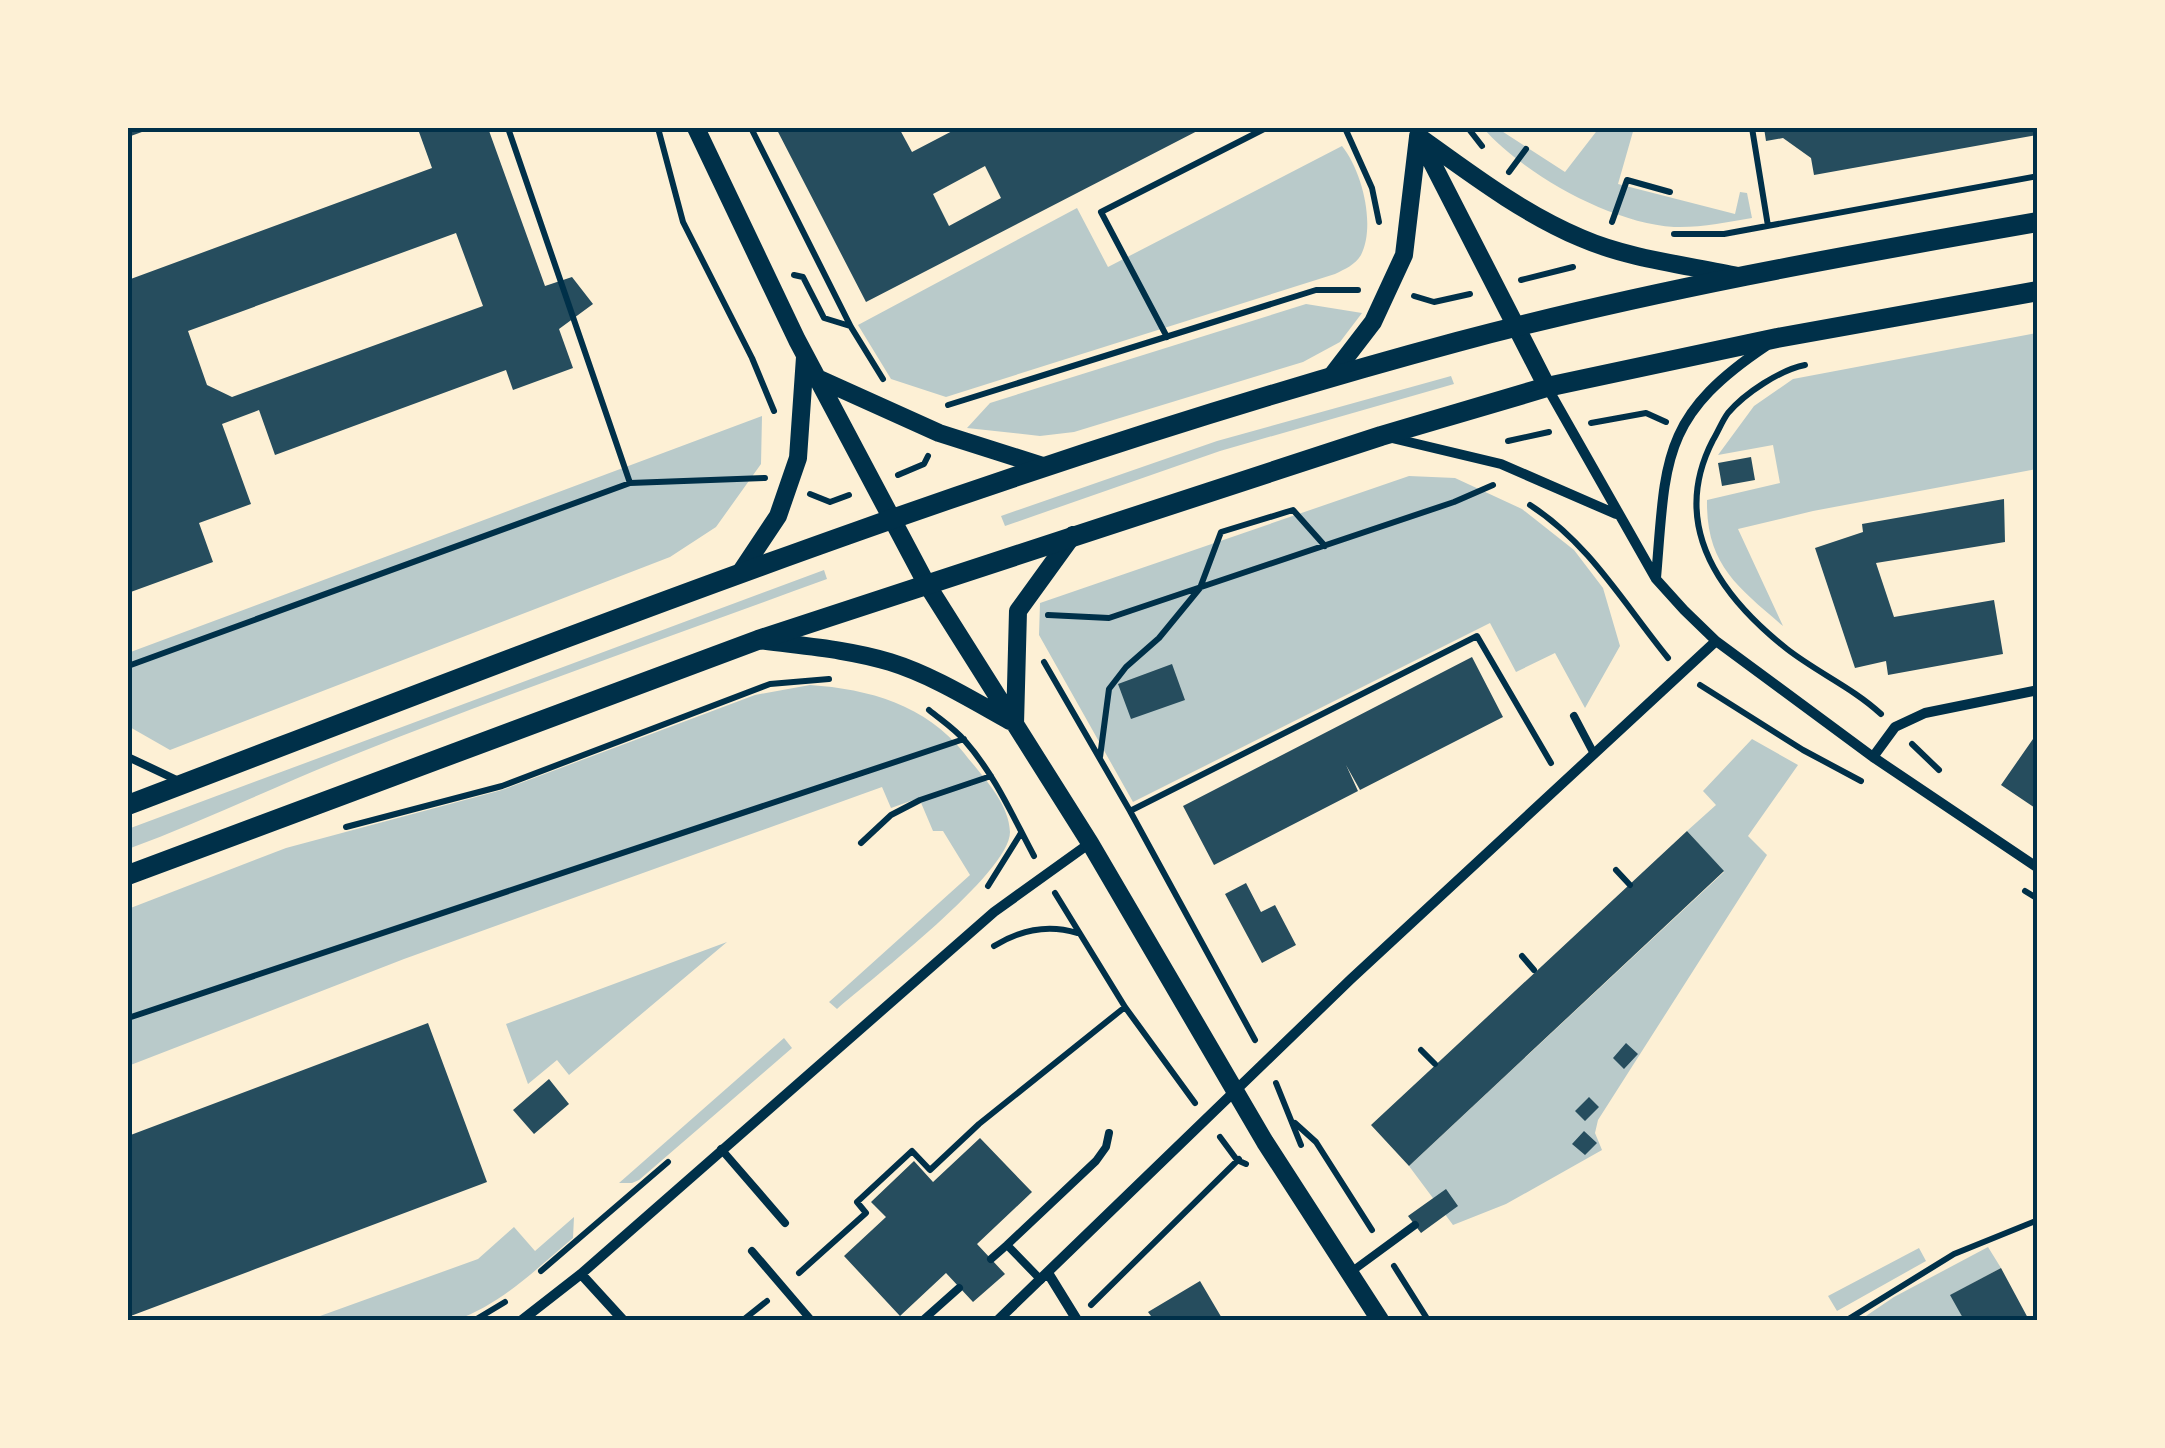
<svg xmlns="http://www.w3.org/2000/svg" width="2165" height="1448" viewBox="0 0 2165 1448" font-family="Inter,sans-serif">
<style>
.green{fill:#b9caca}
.building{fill:#264d5e;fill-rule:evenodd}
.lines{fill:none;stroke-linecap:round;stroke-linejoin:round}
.path{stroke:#003049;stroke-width:6}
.service{stroke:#003049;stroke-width:8}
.minor{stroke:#003049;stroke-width:10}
.tertiary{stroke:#003049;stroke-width:18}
.secondary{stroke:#003049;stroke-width:20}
.neatline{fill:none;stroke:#003049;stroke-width:4}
</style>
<rect width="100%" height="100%" fill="#fdf0d5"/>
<!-- green -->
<path class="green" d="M1483,128H1497L1565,172L1599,128H1634L1618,184L1735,214L1740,192L1747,193L1752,218C1727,222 1700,228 1674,227C1611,223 1525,175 1483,128Z
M1342,146C1362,171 1376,225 1361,255C1355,265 1345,269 1335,274L946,397L891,379L858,325L1077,208L1108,267Z
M1306,304L1362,313L1340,342L1303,362L1074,432L1040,436L967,428L990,403Z
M2037,333V469L1813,511L1738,529L1783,626C1738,587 1706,565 1707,500L1780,483L1773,445L1718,455L1754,406L1793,379Z
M1451,376L1454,384L1220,451L1005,526L1001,516L1217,441Z
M762,416L761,464L716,527L670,557L170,750L128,726V653Z
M1409,476L1455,478L1522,509L1574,550L1603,588L1620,646L1585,708L1555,653L1516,672L1490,623L1133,802L1039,635L1040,603Z
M824,570L827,579C671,636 515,691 361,752C282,783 207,820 128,849V829Z
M810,685C869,689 926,705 964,753C981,775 1009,802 1010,832C1010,873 871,979 837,1009L829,1002L970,875L943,831H933L919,798L891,808L882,787L404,959L128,1066V909L286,848L502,790L755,695Z
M1752,739L1798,765L1748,836L1767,855L1598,1120L1595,1133L1602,1150L1506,1204L1453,1225L1409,1166L1724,872L1687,831L1716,805L1703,791Z
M727,942L569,1075L557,1060L528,1084L506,1024Z
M784,1038L792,1048L639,1180L632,1183H619Z
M574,1217L573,1238C536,1269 502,1304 456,1320H309L478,1259L514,1227L535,1251Z
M1988,1247L2001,1268L1951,1295L1964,1320H1860L1894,1297Z
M1919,1248L1926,1261L1837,1311L1828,1296Z"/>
<!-- building -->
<path class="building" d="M128,128H153L128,137Z
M430,128H488L545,286L572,277L593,304L559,329L573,368L513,390L506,370L275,455L259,410L222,424L251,504L199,523L213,562L128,593V280L432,168L419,132ZM456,233L483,306L232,397L207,385L188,331Z
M776,128H899L912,152L958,128H1203L866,302ZM985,166L1001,198L949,226L933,194Z
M1764,128H2036L2037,135L1814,175L1811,158L1783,138L1766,141Z
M1751,457L1755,480L1722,486L1718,463Z
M2004,499L2005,542L1876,563L1894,617L1994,600L2003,654L1888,675L1886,661L1855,668L1815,548L1863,532L1862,524Z
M1472,657L1503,717L1360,790L1346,765L1358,791L1214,865L1183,806Z
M1172,664L1185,700L1131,719L1118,684Z
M2033,739L2038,742V810L2001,785Z
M1687,831L1724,871L1409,1166L1371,1125Z
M1246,883L1261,912L1275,905L1296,945L1262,963L1225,894Z
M428,1023L487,1182L128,1317V1136Z
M1626,1043L1638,1054L1624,1069L1613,1058Z
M549,1079L569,1104L534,1134L513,1110Z
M1589,1097L1599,1107L1585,1121L1575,1111Z
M1584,1131L1597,1143L1585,1155L1572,1144Z
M980,1138L1032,1192L977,1244L1005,1274L973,1302L946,1273L900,1316L844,1256L886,1217L871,1202L914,1161L933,1182Z
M1446,1189L1458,1206L1421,1233L1408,1216Z
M2001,1268L2029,1320H1964L1950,1295Z
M1200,1281L1223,1320H1154L1148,1312Z"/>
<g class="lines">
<!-- path -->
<path class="path" d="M508,128L630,483
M658,128L683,222L752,358L774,411
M751,128L851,327L883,379
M1345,128L1372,188L1379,222
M1468,128L1482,146
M1752,128L1768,226
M1509,172L1526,149
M1612,222L1627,180L1670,192
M1674,234H1724L2038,176
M794,275L803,277L824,318L850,326
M1521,280L1573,267
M1414,296L1434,302L1470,294
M1167,337L1101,212L1266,128
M1805,365C1780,370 1745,393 1728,413C1722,421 1718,432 1713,440C1669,525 1720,596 1787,649C1818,673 1853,688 1881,714
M948,405L1316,290H1358
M1591,423L1646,413L1666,422
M1508,441L1549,432
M898,475L924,464L928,456
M810,494L830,502L849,495
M1530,505C1589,543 1624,604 1668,658
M1048,615L1109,618L1454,502L1493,485
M1044,662L1130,811L1255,1040
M128,666L630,483L765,478
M1700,685L1803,750L1861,781
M929,710C941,720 955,729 965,741C995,775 1013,817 1034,856
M1912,744L1939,770
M1100,757L1109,689L1126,667L1159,638L1200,588L1221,532L1293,510L1325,546
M1130,811L1477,636L1551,763
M346,827L502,786L770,684L829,679
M861,843L891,815L920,800L991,776
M1616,870L1630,885
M988,886L1021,833
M2025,891L2038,899
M1055,893L1125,1007L1195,1103
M994,946C1020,930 1048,924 1077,933
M1522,956L1534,970
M128,1018L964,739
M1421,1050L1435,1064
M1276,1083L1301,1145
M1295,1123L1316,1142L1372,1230
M1220,1137L1237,1160L1246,1164
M1394,1266L1428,1320
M541,1271L668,1162
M799,1273L866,1213L857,1202L912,1151L930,1170L979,1124L1125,1007
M1091,1305L1239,1159
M475,1320L505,1302
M743,1320L767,1301
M1847,1320L1954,1254L2038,1220"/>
<!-- service -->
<path class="service" d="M1574,716L1593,752
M128,757L181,782
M721,1149L785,1223
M752,1251L811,1320
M991,1259L1007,1245
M1351,1272L1415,1225
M1041,1280L1007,1245L1096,1161L1106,1147L1109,1133
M923,1320L959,1288"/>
<!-- minor -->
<path class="minor" d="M1547,387L1656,579L1684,610L1716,641L1873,757L2038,868
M1392,438L1501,464L1616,514
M1656,578C1666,460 1660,417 1766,346
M1873,757L1895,727L1925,713L2038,690
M1048,1273L1077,1320
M581,1274L623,1320
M522,1320L581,1274L994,912L1090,843
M998,1320L1351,979L1716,641"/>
<!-- tertiary -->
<path class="tertiary" d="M696,128L797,340L926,583L1090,843L1265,1142L1380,1320
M1418,136C1471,174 1522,213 1581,238C1629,259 1687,265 1738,276
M1422,143L1547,387
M817,378L939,433L1043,466
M1330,378L1373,322L1404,255L1418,137
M740,573L778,516L798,458L805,357
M758,640C802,646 848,649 890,662C932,675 972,700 1010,721
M1015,724L1018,611L1073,535"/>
<!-- secondary -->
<path class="secondary" d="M128,805C566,638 1003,464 1457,342C1648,291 1843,256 2038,222
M128,875L758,640L1381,436L1547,387L1777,338L2038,291"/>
</g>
<!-- border -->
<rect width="2165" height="1448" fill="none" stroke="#fdf0d5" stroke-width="260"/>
<rect x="130" y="130" width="1905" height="1188" class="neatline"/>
</svg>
